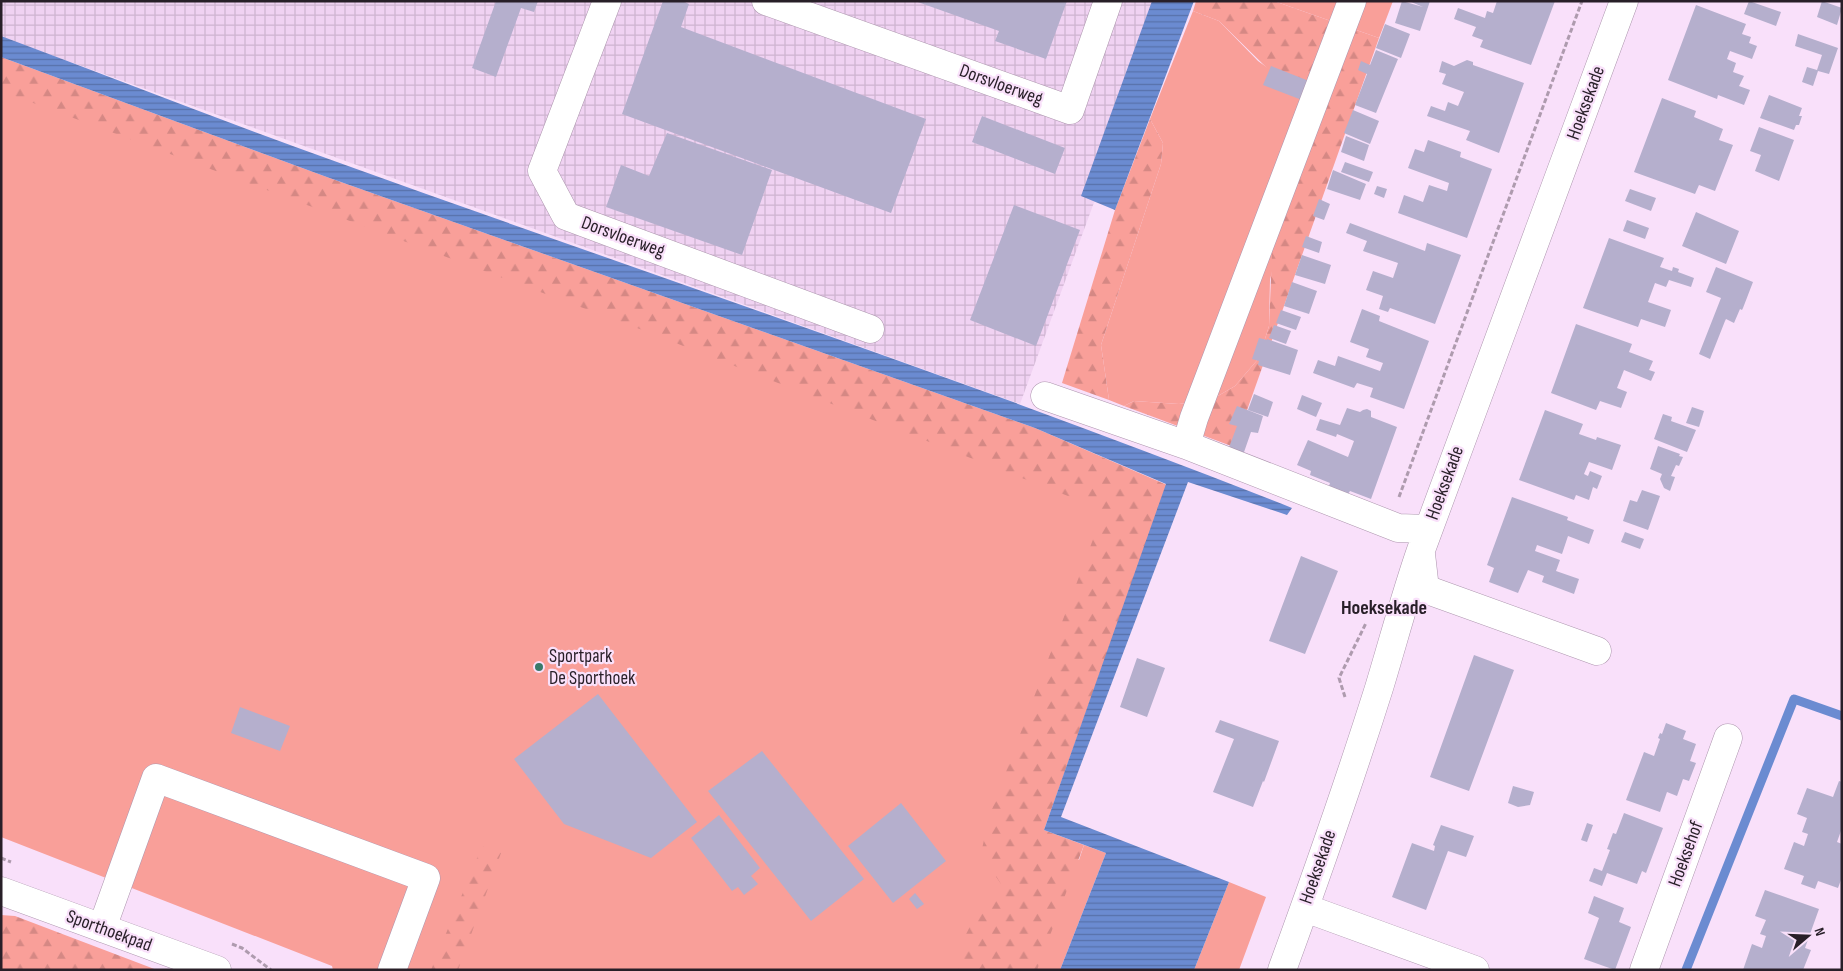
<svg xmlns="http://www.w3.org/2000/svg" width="1843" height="971" viewBox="0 0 1843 971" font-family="'Sofia Sans Condensed',sans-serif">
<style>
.industrial{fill:url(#industrial-grid)}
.grass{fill:#f99f99}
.forest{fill:url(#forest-firs)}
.water{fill:url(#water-rules)}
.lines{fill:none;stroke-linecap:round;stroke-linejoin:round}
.stream{stroke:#6b8bd1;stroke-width:9}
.building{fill:#b5afcd}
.minor-casing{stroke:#ad96ae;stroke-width:29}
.path{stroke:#ae9bae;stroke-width:3;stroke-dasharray:5 2.5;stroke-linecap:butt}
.minor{stroke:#fff;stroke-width:28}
.poi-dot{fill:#387a6a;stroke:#f9e0fa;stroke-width:2}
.labels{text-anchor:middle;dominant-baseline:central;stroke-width:4.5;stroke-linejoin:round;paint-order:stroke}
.street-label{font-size:19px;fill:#281f28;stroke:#f9e0fa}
.poi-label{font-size:19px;fill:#281f28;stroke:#f9e0fa;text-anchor:start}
.neighbourhood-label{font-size:20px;font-weight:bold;fill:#281f28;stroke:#f9e0fa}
</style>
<defs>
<pattern id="industrial-grid" width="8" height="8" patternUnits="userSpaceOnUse" patternTransform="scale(1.25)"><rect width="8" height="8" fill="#f0d2f2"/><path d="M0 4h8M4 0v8" fill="none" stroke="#ceb4d0"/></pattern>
<pattern id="forest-firs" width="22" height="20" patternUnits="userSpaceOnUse" patternTransform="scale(1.25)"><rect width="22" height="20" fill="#f99f99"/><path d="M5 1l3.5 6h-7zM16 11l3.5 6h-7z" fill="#d58884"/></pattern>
<pattern id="water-rules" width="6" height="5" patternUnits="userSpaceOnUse" patternTransform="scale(1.25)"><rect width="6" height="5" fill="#6b8bd1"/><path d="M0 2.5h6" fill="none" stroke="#5871aa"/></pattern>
</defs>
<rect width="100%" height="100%" fill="#f9e0fa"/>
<!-- industrial -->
<path class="industrial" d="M1,1H1168L1020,404L1,37Z"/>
<!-- grass -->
<path class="grass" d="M1274,1H1393L1379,38Z
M1193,11L1219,21L1258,61L1312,100L1270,280L1269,326L1259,358L1235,386L1211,400L1179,404L1134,401L1124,406L1109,400L1101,345L1161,164L1163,143L1150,119Z
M1,81L1140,498L1014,839L1079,860L1084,845L1106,853L1060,970H333L332,966L1,837Z
M1229,882L1266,897L1239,970H1194Z"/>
<!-- forest -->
<path class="forest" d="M1196,1H1274L1379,38L1234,447L1124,406L1134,401L1179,404L1211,400L1235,386L1259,358L1269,326L1273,230L1325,109L1270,71L1219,21L1193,11Z
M1,57L324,176L1035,428L1167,485L1044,830L1084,845L1037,970H958L961,944L980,907L1001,884L992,871L982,849L989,817L1104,510L645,331L1,91Z
M1150,119L1163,143L1161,164L1101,345L1109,400L1062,383L1115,210Z
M482,846L501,853L458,970H431Z
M1,915L15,916L157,970H1Z"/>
<!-- water -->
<path class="water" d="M1152,1H1194L1115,210L1081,196Z
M1,36C113,78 225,122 337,162C656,277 977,383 1292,508L1287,515L1188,482L1061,817L1229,882L1194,970H1060L1106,853L1044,830L1166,484L1035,428L324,176L1,57Z"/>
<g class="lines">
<!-- stream -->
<path class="stream" d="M1686,970L1794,699L1842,716"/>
</g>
<!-- building -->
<path class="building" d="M496,1H538L534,12L521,8L496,77L472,68Z
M663,1H682L689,4L681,27L926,119L891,213L622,114Z
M915,1H1067L1046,59L995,41L999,31Z
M1402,1L1423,7L1409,1H1430L1420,31L1395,23Z
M1497,1H1555L1531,65L1480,47L1483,40L1472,36L1476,27L1454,19L1458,8L1485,18L1487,11L1493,13Z
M1749,1L1781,12L1776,26L1744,14Z
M1822,1L1842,8L1837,25L1817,17Z
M1696,5L1746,24L1742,34L1751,37L1749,43L1757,46L1752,59L1730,51L1727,59L1736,63L1733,72L1744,76L1739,86L1750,90L1744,105L1718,95L1717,99L1668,80Z
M1385,24L1410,34L1401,58L1376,48Z
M1798,34L1838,48L1829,74L1818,71L1813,86L1802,82L1807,67L1817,70L1822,55L1795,46Z
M1376,50L1398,59L1376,113L1355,105L1367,74L1358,70L1361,61L1370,65Z
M1467,60L1473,62V65L1524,83L1499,153L1466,140L1470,131L1427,116L1431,106L1445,111L1448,102L1458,106L1464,92L1442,84L1446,74L1439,72L1442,61L1454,66Z
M1271,66L1314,83L1307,102L1263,85Z
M1769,95L1802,108L1799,116H1802L1799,125H1796L1794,130L1760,118Z
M1662,98L1696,111L1694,117L1723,129L1719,140L1733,145L1715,191L1699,185L1695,194L1634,172Z
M1353,110L1379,121L1370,144L1344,133Z
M982,116L1065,148L1055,174L972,142Z
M1759,127L1794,140L1779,181L1755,171L1761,155L1750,151Z
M667,133L772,170L742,255L606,207L621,165L649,176Z
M1346,136L1369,145L1364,161L1341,152Z
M1428,140L1461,152L1460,157L1492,169L1467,238L1398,213L1404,195L1423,202L1429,185L1447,191L1449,183L1408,168L1415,149L1424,152Z
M1345,162L1373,172L1369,182L1341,172Z
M1333,170L1366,184L1360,200L1327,189Z
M1377,186L1387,189L1384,198L1374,194Z
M1630,189L1656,198L1651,211L1625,201Z
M1319,199L1330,204L1324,220L1313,216Z
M1014,205L1080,230L1036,346L970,320Z
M1696,212L1739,231L1726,264L1682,246Z
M1627,220L1649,228L1645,239L1623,231Z
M1350,223L1425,251L1427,243L1461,255L1435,324L1390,308L1388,312L1379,309L1383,296L1366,290L1373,271L1393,278L1398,263L1363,251L1367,241L1346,233Z
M1306,236L1322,242L1319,253L1302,247Z
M1609,238L1664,258L1660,267L1672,271L1673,267L1679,269L1678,272L1694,278L1691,287L1669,280L1666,287L1655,283L1648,302L1671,310L1665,327L1641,319L1638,327L1583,308Z
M1302,255L1331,265L1325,284L1295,275Z
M1716,267L1753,282L1743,308L1742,310L1740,309L1734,323L1726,319L1725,321L1710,359L1699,354L1721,298L1706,292Z
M1292,282L1317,291L1309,314L1284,306Z
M1362,309L1380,316L1379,321L1429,341L1404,409L1370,397L1373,388L1357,383L1354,388L1313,373L1318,360L1335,366L1338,356L1380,371L1383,363L1366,357L1369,349L1350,342Z
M1281,310L1301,317L1296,330L1276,323Z
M1576,324L1632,344L1629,352L1653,361L1649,370L1655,372L1651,381L1624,370L1617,388L1627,392L1621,408L1600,401L1596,410L1551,393Z
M1274,325L1291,331L1286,344L1269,338Z
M1259,338L1267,340V339L1298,350L1290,375L1258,365L1259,361L1252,359Z
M1254,394L1273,402L1268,417L1248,410Z
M1302,395L1322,403L1316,417L1297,409Z
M1237,406L1263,416L1258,433L1251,432L1243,455L1228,450L1237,426L1229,424Z
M1692,407L1704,411L1699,427L1686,423Z
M1347,408L1360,412L1363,410L1367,409L1371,411V417L1397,427L1371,499L1350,491L1348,494L1329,486L1330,483L1310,475L1311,471L1297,465L1308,440L1348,457L1354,441L1337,434L1336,437L1316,430L1320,419L1340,425Z
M1545,410L1583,424L1579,434L1596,440L1597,437L1621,445L1612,470L1589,462L1584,474L1588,476L1590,471L1602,476L1597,489L1593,487L1589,500L1576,495L1574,500L1519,480Z
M1663,414L1672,417L1671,421L1696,430L1687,452L1654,439Z
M1658,446L1680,454L1679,456L1683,457L1679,466L1676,465L1671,476L1675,477L1670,491L1664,488L1660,479L1662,474L1650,469Z
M1642,490L1660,496L1648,530L1623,521L1630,500L1637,502Z
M1512,497L1568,517L1567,520L1594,530L1589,544L1568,536L1562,554L1537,545L1535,551L1560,560L1556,571L1579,579L1574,594L1542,582L1544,576L1528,570L1518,593L1489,582L1494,568L1487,565Z
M1625,532L1644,539L1640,549L1621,542Z
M1301,556L1338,571L1305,654L1269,641Z
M1474,655L1514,670L1469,791L1430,777Z
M1137,658L1165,668L1147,717L1120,707Z
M598,694L697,822L651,858L564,824L514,759Z
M240,707L290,726L280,751L231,733Z
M1220,720L1279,741L1264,782L1263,781L1253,807L1213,792L1234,739L1215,732Z
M1666,723L1686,731L1683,739L1696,744L1690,761L1696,763L1689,781L1683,779L1677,796L1667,792L1660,812L1626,800L1644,752L1654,756L1660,739L1658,738L1660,733L1662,734Z
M762,751L864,879L811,921L708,791Z
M1839,781L1842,782V828L1837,842L1842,844V877L1838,888L1818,881L1815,889L1801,884L1804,876L1784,869L1794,842L1804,846L1808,834L1802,832L1807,818L1797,814L1807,788L1833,797Z
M1513,786L1534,792L1530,805L1518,807L1508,803Z
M901,803L946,861L893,903L848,846Z
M1624,813L1663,828L1646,873L1642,871L1637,884L1607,873L1602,886L1589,881L1594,868L1602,871L1610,850L1607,849L1613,833L1616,834Z
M719,815L760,868L751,876L758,884L744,895L738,887L732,891L691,838Z
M1587,823L1593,825L1587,842L1581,840Z
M1441,825L1474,836L1466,857L1448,851L1426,910L1392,897L1412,843L1434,851L1435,846L1433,845Z
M1765,890L1819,909L1805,948L1811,950L1803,970H1743L1752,944L1762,948L1766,936L1760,934L1766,920L1755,916Z
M915,893L924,904L917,909L909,899Z
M1594,896L1624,908L1619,922L1631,927L1615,970L1584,959L1599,918L1588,913Z"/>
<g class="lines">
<defs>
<path id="minor" d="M607,1L542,171L566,216L870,329
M766,1L1070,110L1108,1
M1045,396L1186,445L1398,528L1428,529
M1186,445L1194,418L1352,1
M1421,554L1425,589L1597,651
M1,891L217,970
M1305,908L1475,970
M102,928L156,778L426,878L392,970
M1282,970C1316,877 1349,783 1379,688C1393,642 1405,596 1421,550L1624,1
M1644,970L1728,738"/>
</defs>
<!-- minor casing -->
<use href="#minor" class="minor-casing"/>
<!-- path -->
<path class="path" d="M1399,497L1582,1
M1345,697L1339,678L1366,623
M1,858L11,862
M232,944L242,948L271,970"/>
<!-- minor -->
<use href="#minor" class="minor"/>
</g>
<!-- markers -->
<circle class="poi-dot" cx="539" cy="667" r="5"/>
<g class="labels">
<!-- street labels -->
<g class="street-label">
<text transform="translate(1001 85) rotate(20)">Dorsvloerweg</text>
<text transform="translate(1586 103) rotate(-70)">Hoeksekade</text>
<text transform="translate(623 237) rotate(20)">Dorsvloerweg</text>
<text transform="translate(1445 483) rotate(-70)">Hoeksekade</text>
<text transform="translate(1686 854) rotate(-70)">Hoeksehof</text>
<text transform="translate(1318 867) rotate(-71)">Hoeksekade</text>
<text transform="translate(109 931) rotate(20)">Sporthoekpad</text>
</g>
<!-- poi labels -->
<g class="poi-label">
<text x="549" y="656">Sportpark<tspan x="549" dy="22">De Sporthoek</tspan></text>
</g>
<!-- neighbourhood labels -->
<g class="neighbourhood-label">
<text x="1384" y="608">Hoeksekade</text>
</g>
</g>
<!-- border -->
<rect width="1843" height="971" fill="none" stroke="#281f28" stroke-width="5"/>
<!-- north arrow -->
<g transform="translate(1808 936) rotate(71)" stroke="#f9e0fa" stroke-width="4" paint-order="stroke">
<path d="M0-4L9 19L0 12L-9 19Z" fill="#281f28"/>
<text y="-8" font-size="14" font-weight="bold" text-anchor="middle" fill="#281f28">N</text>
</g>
</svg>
